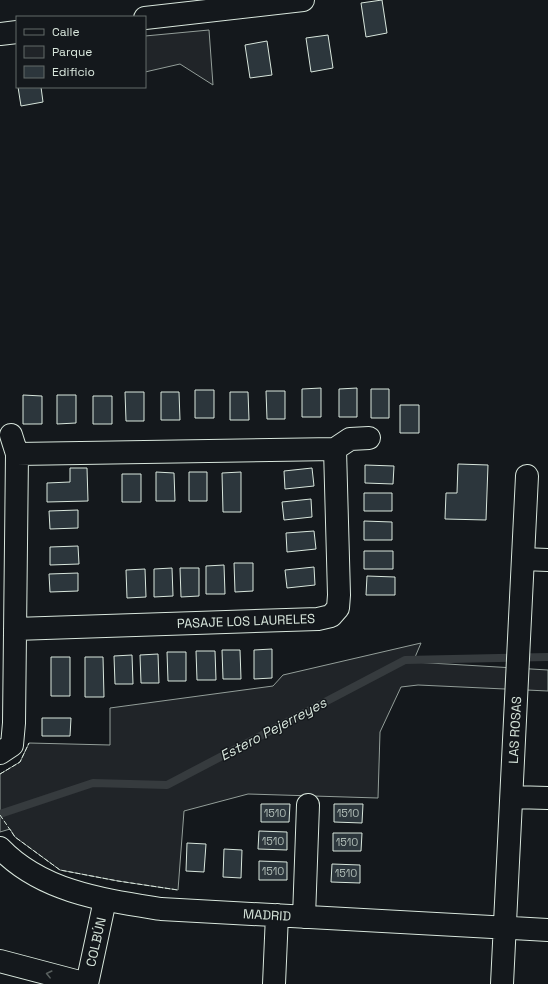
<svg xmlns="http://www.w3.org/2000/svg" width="548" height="984" viewBox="0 0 548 984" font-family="'Space Grotesk',sans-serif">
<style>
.green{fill:#202428;stroke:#939e99}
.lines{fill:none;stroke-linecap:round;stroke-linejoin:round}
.stream{stroke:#363b3e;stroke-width:8}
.building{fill:#2c363c;stroke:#d8e6dc}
.minor-casing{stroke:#d8e6dc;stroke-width:24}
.minor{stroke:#14181c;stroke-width:22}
.fence{stroke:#d8e6dc;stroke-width:1;stroke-dasharray:5 2;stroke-linecap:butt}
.oneway{stroke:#59605f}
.labels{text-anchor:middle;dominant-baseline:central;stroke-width:3;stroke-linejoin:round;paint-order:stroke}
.number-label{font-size:11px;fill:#adbab4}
.street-label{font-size:13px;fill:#d8e6dc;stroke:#14181c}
.water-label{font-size:14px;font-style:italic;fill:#d8e6dc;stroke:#14181c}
</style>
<rect width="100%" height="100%" fill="#14181c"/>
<!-- green -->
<path class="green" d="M209,30L213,85L180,64L145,72V36Z
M421,643L413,662L548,670V691L418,685L401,687L380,732L378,798L248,794L184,811L178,890L118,881L60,870L15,837L10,829L0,832V774L20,762L29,743L110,745V708L273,686L283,675Z"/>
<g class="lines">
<!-- stream -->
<path class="stream" d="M0,814L93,783L167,785L405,660L548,657"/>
</g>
<!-- building -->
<path class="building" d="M382,0L387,33L366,37L361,3Z
M328,35L333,68L311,72L306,38Z
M267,41L272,75L250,78L245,45Z
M18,87H41L43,102L21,106Z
M321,388V417H302V389Z
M357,388V417H339V389Z
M371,389H389V418H371Z
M195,390H214V418H195Z
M266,391H285V419H267Z
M125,392H144V421H126Z
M161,392H179L180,420H161Z
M230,392H248L249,420H230Z
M23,395L42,396V424H23Z
M57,395H76V423L57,424Z
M93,396H112V424H93Z
M400,405H419V433H400Z
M458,464L488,465L486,520L445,519L446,493H457Z
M365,465L394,466L393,484L365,483Z
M70,468H87L88,501L47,502V483L70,482Z
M312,468L314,486L285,489L284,471Z
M156,472L174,473L175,501H156Z
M189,472H207V501H189Z
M241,472V512H223L222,473Z
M122,474H141V502H122Z
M364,493H392V511H364Z
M311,499L312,517L284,520L282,502Z
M78,510V528L50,529L49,511Z
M364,521L392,522V540H364Z
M314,531L316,549L287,552L286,533Z
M78,546L79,564L50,565V547Z
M364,551H393V569H364Z
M234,563H253V591L235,592Z
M224,565L225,594H206V566Z
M314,567L315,585L287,588L285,570Z
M172,568L173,596L154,597V569Z
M180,568H199V596L181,597Z
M145,569L146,597L127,598L126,570Z
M78,573V591L50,592L49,574Z
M367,576L395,577V595H366Z
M272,649V678L254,679V650Z
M222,650H240L241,679H223Z
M196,651H215L216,680H197Z
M167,652H186V681H168Z
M158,654L159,683H141L140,655Z
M132,655L133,684H115L114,656Z
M51,657H70V696H51Z
M85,657H103L104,697H85Z
M42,718H71L70,736H42Z
M261,804H290L289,822H261Z
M334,804H363L362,823L334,822Z
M259,831L287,832V850L258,849Z
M333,833H362L361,851H333Z
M187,843L206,844L204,872L186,871Z
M224,849L242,850L241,878L223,877Z
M259,861L287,862V880H259Z
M332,864L360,865V883L331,882Z"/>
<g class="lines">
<defs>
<path id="minor" d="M145,18L303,0
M0,34L17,32
M335,449L350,439L369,438
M523,559L548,560
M15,629L318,619L331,616L338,608L339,595L335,449L17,454
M0,753L12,745L14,723L17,454L11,435
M512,797L548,798
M0,848C42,892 104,900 161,909L548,930
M304,917L308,805
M0,961L87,984
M87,984L105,900
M274,984L277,915
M502,984L527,476"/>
</defs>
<!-- minor casing -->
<use href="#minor" class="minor-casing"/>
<!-- minor -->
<use href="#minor" class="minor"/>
<!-- fence -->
<path class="fence" d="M0,774L20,762L29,743
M0,815L15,837L60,870L118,881L178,890"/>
</g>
<!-- one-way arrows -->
<defs><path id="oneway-chevron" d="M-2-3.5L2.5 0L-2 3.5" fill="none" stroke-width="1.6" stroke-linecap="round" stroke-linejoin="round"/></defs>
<use class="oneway" href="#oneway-chevron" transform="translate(49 974) rotate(-166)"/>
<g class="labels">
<!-- number labels -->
<g class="number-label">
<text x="275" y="813">1510</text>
<text x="348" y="813">1510</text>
<text x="273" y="841">1510</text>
<text x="347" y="842">1510</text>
<text x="273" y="871">1510</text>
<text x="346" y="873">1510</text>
</g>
<!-- street labels -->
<g class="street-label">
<text transform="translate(246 621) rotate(-2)">PASAJE LOS LAURELES</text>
<text transform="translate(515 730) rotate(-87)">LAS ROSAS</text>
<text transform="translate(267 915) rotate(3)">MADRID</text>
<text transform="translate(96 942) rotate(-77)">COLBÚN</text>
</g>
<!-- water labels -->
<g class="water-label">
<text transform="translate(273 729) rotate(-28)">Estero Pejerreyes</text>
</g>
</g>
<!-- legend -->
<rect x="16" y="16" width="130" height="72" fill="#14181c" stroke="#626a69"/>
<rect x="24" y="29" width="20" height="6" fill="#14181c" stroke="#626a69"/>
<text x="52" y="36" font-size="12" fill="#d8e6dc">Calle</text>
<rect x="24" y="46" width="20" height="12" fill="#202428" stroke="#626a69"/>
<text x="52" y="56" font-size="12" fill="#d8e6dc">Parque</text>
<rect x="24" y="66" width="20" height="12" fill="#2c363c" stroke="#626a69"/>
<text x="52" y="76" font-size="12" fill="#d8e6dc">Edificio</text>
</svg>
